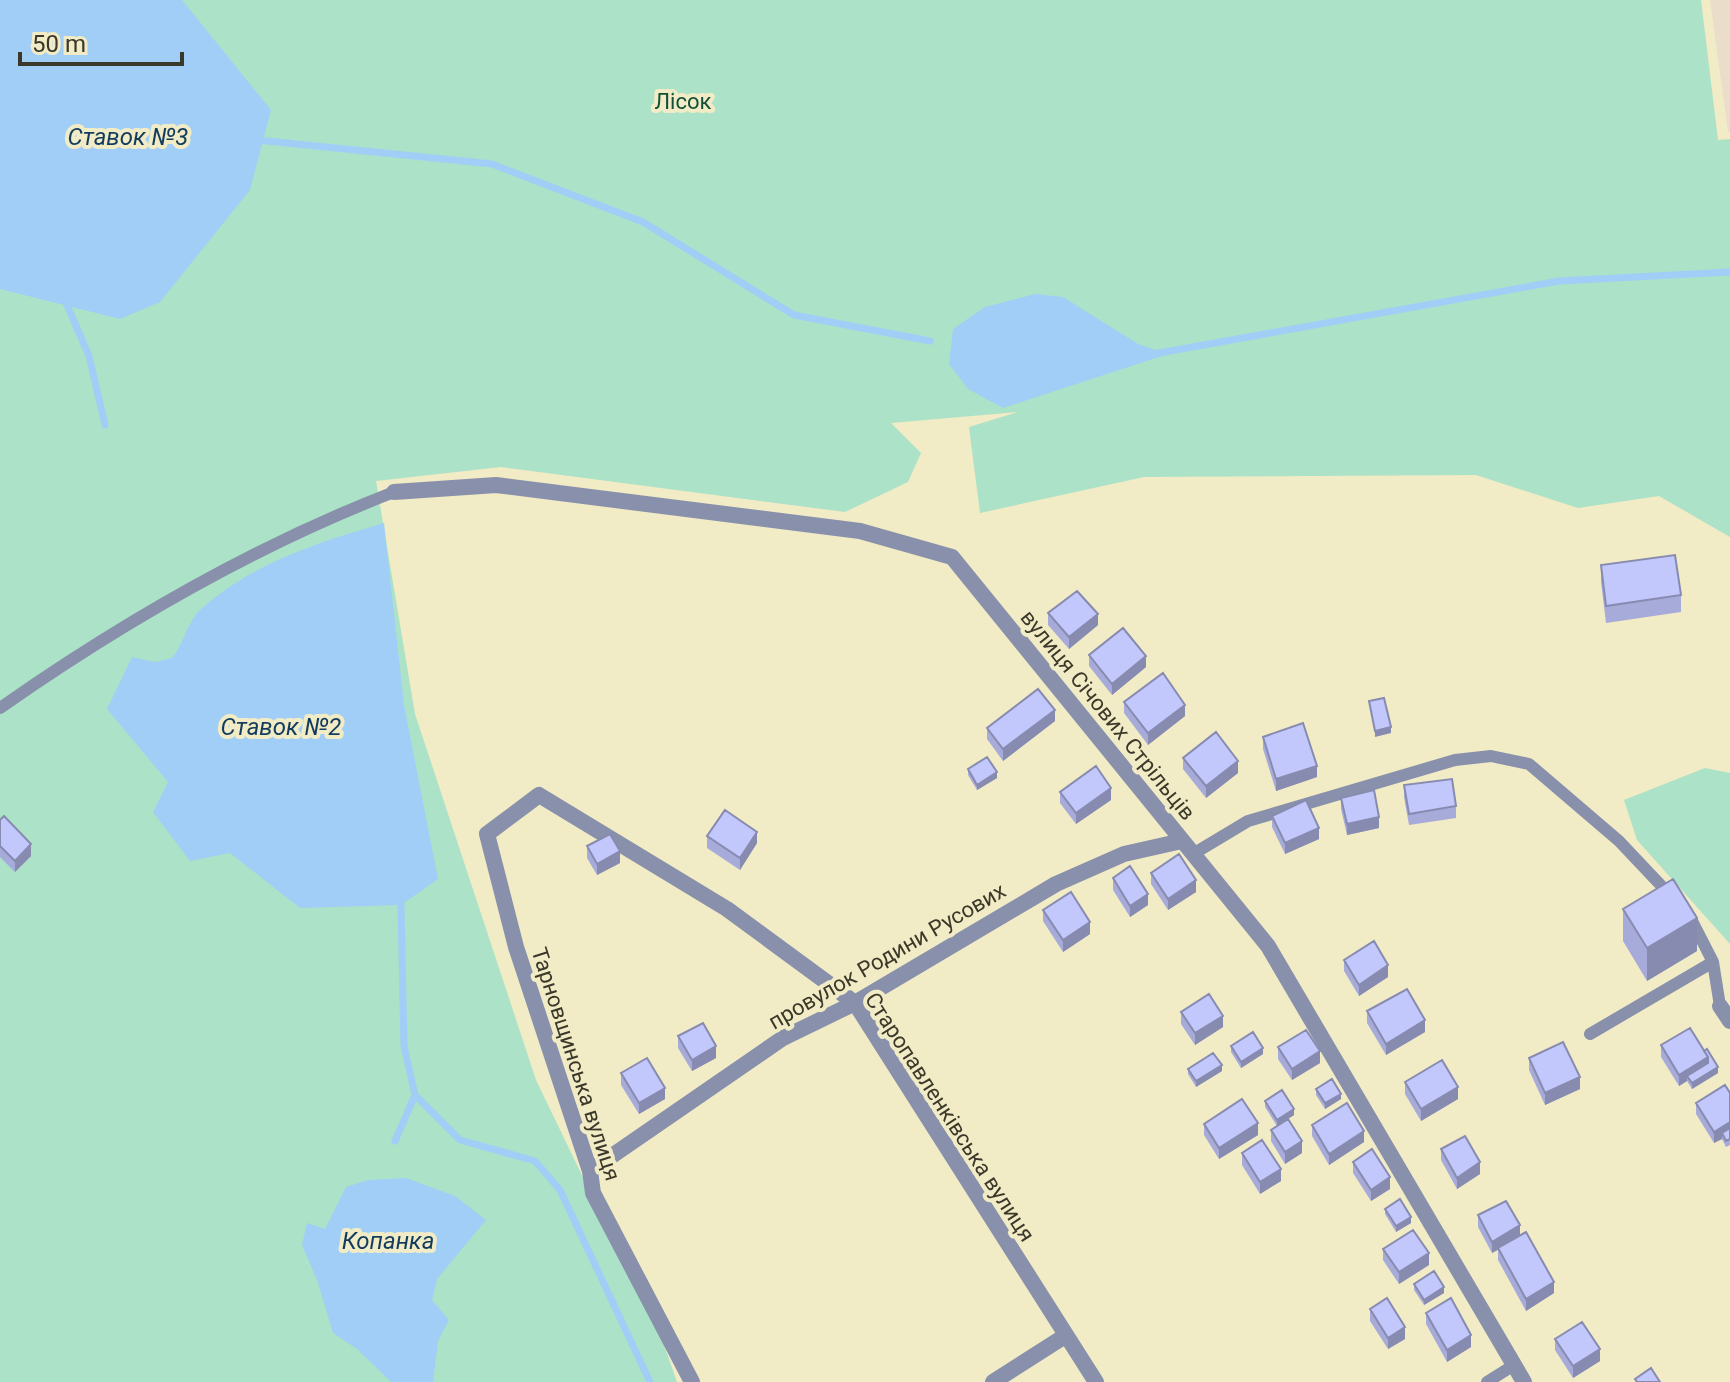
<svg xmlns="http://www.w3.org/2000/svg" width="1730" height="1382" viewBox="0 0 1730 1382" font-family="Roboto,sans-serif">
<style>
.education{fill:#eadeca}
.green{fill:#ace2c7}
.water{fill:#a1cef7}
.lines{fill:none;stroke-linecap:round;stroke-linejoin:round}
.stream{stroke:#a1cef7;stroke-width:7}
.lane{stroke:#8890ab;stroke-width:12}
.street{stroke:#8890ab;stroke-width:16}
.wall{fill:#a7abd9}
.shaded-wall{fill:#888bb0}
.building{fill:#c2c7fc;stroke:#888bb0;stroke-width:2}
.labels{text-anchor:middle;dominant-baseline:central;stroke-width:8;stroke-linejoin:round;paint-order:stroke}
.park-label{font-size:22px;fill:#125039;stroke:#f1ebc6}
.street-label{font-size:22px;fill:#3b382a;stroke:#f1ebc6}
.water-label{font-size:24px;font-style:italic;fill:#123c5d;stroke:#f1ebc6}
</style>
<rect width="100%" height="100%" fill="#f1ebc6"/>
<!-- education -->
<path class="education" d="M1710,0H1730V132H1728Z"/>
<!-- green -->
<path class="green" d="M0,0H1701L1718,140L1730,139V537L1659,496L1578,508L1476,475L1144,477L980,513L969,427L1018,412L891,423L921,453L908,482L845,512L501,467L376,481L415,714L536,1080L664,1345L677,1382H0Z
M1705,768L1730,773V944L1637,840L1624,800Z"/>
<!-- water -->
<path class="water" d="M0,0H182L271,110L250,190L160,302L120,319L0,289Z
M1035,294L1063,297L1138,344L1168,354L1003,408L968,389L949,364L953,329L985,307Z
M384,523L404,705L438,879L401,905L300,908L230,853L190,861L153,812L168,782L107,709L132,657L155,662L172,658C183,645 188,621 200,610C252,563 319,542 384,523Z
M406,1178L455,1196L486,1220L437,1279L432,1300L449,1320L438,1341L433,1382H391L357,1349L333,1333L317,1280L302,1245L307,1223L325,1229L346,1187L368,1180Z"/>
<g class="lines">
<!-- stream -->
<path class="stream" d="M257,140L492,164L643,222L794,315L930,341
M64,298L89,356L105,425
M1159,353L1559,281L1730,272
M398,899L401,905L404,1046L415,1095L460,1140L535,1161L560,1190L650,1382
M395,1141L415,1095"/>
<!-- lane -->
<path class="lane" d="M0,708C120,624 257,545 394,492
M1193,854L1248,821L1455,760L1491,756L1529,764L1619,841L1671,896
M1689,915L1713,962L1720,1006
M1590,1034L1713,962
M1487,1382L1514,1365"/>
<!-- street -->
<path class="street" d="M394,492L496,485L860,531L952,557L1268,946L1524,1382
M1720,1006L1730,1021
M590,1171L783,1038L855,1003L1056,884L1124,854L1182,841
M692,1382L593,1193L590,1171L516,947L487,834L539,795L727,909L855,1003L1096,1382
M993,1382L1065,1336"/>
</g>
<!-- wall -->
<path class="wall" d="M1601,565L1681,595V612L1606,623L1601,582Z
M1048,613L1098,625L1069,649L1048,625Z
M1089,655L1146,667L1112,695L1089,666Z
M1124,702L1185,716L1148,745L1124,713Z
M1055,721L1003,761L987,739V728Z
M1263,737L1317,777L1276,791L1263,749Z
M1183,758L1238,773L1206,798L1183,769Z
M968,769L997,778L977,790L968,775Z
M1404,785L1456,806V818L1409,825L1404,797Z
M1060,792L1111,800L1076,824L1060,803Z
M1341,798L1379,828L1347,835L1341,809Z
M1272,816L1319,839L1285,854L1272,827Z
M0,820L31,856L15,872L0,857Z
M707,836L757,843L740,870L707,848Z
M587,846L620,863L597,875L587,858Z
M1151,873L1196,892L1168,910L1151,884Z
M1113,878L1148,905L1130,917L1113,890Z
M1623,909L1697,951L1647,981L1623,941Z
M1043,910L1090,934L1063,952L1043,921Z
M1344,960L1388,977L1359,996L1344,971Z
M1367,1011L1425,1032L1386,1055L1367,1023Z
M1181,1012L1223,1027L1195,1045L1181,1024Z
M678,1036L716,1058L692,1071L678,1048Z
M1661,1045L1718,1073L1692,1089L1687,1081L1679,1086L1661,1057Z
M1231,1046L1263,1054L1241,1068L1231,1052Z
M1278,1047L1320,1063L1292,1080L1278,1059Z
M1529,1058L1580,1089L1545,1105L1529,1070Z
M1188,1069L1222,1071L1196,1087L1188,1074Z
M621,1073L665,1099L639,1114L621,1085Z
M1405,1082L1458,1099L1421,1121L1405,1094Z
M1316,1089L1341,1099L1325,1109L1316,1095Z
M1730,1093V1145L1726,1147L1722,1139L1714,1143L1696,1114V1103Z
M1265,1101L1294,1115L1288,1119L1302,1153L1285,1164L1271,1141V1130L1277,1126L1265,1107Z
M1204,1124L1258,1135L1219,1159L1204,1135Z
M1312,1125L1364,1142L1329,1165L1312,1136Z
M1441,1149L1480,1174L1457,1189L1441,1160Z
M1242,1153L1281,1181L1260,1194L1242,1165Z
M1353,1162L1390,1189L1371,1201L1353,1173Z
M1385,1209L1411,1223L1396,1232L1385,1214Z
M1478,1215L1520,1236L1554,1293L1526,1311L1498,1260V1250L1492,1253L1478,1227Z
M1383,1249L1429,1265L1399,1284L1383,1260Z
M1414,1284L1444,1293L1424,1305L1414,1290Z
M1370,1309L1405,1339L1388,1349L1370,1321Z
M1426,1313L1471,1347L1447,1362L1426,1324Z
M1555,1339L1600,1361L1573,1378L1555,1350Z"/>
<!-- shaded-wall -->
<path class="shaded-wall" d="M1098,614V625L1069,649V637Z
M1146,656V667L1112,695V684Z
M1185,705V716L1148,745V733Z
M1055,710V721L1003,761V749Z
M1391,727V733L1375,737V731Z
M1238,761V773L1206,798V786Z
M1317,766V777L1276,791V779Z
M997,772V778L977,790V785Z
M1111,788V800L1076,824V813Z
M1379,817V828L1347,835V824Z
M1319,828V839L1285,854V843Z
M757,832V843L740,870V858Z
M31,844V856L15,872V861Z
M620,851V863L597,875V864Z
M1196,880V892L1168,910V899Z
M1148,894V905L1130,917V906Z
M1697,918V951L1647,981V948Z
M1090,922V934L1063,952V940Z
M1388,965V977L1359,996V985Z
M1223,1016V1027L1195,1045V1033Z
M1425,1020V1032L1386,1055V1044Z
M716,1046V1058L692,1071V1060Z
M1263,1048V1054L1241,1068V1062Z
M1320,1051V1063L1292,1080V1069Z
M1708,1057V1068L1687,1076V1081L1679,1086V1075Z
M1222,1065V1071L1196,1087V1081Z
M1718,1067V1073L1692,1089V1083Z
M1580,1077V1089L1545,1105V1093Z
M1458,1087V1099L1421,1121V1109Z
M665,1088V1099L639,1114V1103Z
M1341,1094V1099L1325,1109V1103Z
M1294,1109V1115L1277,1126V1120Z
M1730,1122V1134L1722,1133V1139L1714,1143V1132Z
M1258,1123V1135L1219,1159V1148Z
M1364,1131V1142L1329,1165V1154Z
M1302,1141V1153L1285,1164V1152Z
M1480,1162V1174L1457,1189V1178Z
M1281,1169V1181L1260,1194V1182Z
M1390,1177V1189L1371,1201V1190Z
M1411,1217V1223L1396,1232V1226Z
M1520,1225V1237L1492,1253V1242Z
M1429,1253V1265L1399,1284V1272Z
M1554,1282V1293L1526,1311V1299Z
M1444,1287V1293L1424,1305V1300Z
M1405,1327V1339L1388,1349V1338Z
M1471,1335V1347L1447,1362V1350Z
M1600,1349V1361L1573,1378V1366Z"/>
<!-- building -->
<path class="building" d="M1675,555L1681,595L1606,606L1601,565Z
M1077,591L1098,614L1069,637L1048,613Z
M1123,628L1146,656L1112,684L1089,655Z
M1163,673L1185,705L1148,733L1124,702Z
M1038,689L1055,710L1003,749L987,728Z
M1384,698L1391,727L1375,731L1369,701Z
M1303,723L1317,766L1276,779L1263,737Z
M1216,732L1238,761L1206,786L1183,758Z
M987,757L997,772L977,785L968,769Z
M1096,766L1111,788L1076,813L1060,792Z
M1452,779L1456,806L1409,814L1404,785Z
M1374,790L1379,817L1347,824L1341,798Z
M1306,800L1319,828L1285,843L1272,816Z
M725,810L757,832L740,858L707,836Z
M4,816L31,844L15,861L0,846V820Z
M610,834L620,851L597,864L587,846Z
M1179,854L1196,880L1168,899L1151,873Z
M1130,866L1148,894L1130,906L1113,878Z
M1673,879L1697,918L1647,948L1623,909Z
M1071,892L1090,922L1063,940L1043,910Z
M1374,941L1388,965L1359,985L1344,960Z
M1407,989L1425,1020L1386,1044L1367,1011Z
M1209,994L1223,1016L1195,1033L1181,1012Z
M703,1023L716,1046L692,1060L678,1036Z
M1690,1028L1708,1057L1679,1075L1661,1045Z
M1306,1030L1320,1051L1292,1069L1278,1047Z
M1253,1032L1263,1048L1241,1062L1231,1046Z
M1563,1042L1580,1077L1545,1093L1529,1058Z
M1707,1049L1718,1067L1692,1083L1687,1076L1708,1063V1057L1704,1051Z
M1213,1053L1222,1065L1196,1081L1188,1069Z
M647,1058L665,1088L639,1103L621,1073Z
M1442,1060L1458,1087L1421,1109L1405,1082Z
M1332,1079L1341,1094L1325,1103L1316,1089Z
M1725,1085L1730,1093V1122L1714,1132L1696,1103Z
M1282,1090L1294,1109L1277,1120L1265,1101Z
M1242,1099L1258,1123L1219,1148L1204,1124Z
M1347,1103L1364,1131L1329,1154L1312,1125Z
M1288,1119L1302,1141L1285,1152L1271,1130Z
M1730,1128V1139L1726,1141L1722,1133Z
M1465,1136L1480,1162L1457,1178L1441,1149Z
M1262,1140L1281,1169L1260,1182L1242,1153Z
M1372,1149L1390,1177L1371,1190L1353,1162Z
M1400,1199L1411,1217L1396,1226L1385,1209Z
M1506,1201L1520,1225L1492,1242L1478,1215Z
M1413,1230L1429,1253L1399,1272L1383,1249Z
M1526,1232L1554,1282L1526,1299L1498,1248Z
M1434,1271L1444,1287L1424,1300L1414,1284Z
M1387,1298L1405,1327L1388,1338L1370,1309Z
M1451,1298L1471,1335L1447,1350L1426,1313Z
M1582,1322L1600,1349L1573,1366L1555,1339Z
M1651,1368L1660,1382H1637L1635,1379Z"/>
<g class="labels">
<!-- park labels -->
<g class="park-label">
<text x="683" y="101">Лісок</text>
</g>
<!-- street labels -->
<g class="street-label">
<text transform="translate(1108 715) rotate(51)">вулиця Січових Стрільців</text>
<text transform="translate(887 956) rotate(-30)">провулок Родини Русових</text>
<text transform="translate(576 1064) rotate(72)">Тарновщинська вулиця</text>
<text transform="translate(950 1117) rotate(57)">Старопавленківська вулиця</text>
</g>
<!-- water labels -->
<g class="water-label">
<text x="128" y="137">Ставок №3</text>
<text x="281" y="727">Ставок №2</text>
<text x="388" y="1241">Копанка</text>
</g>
</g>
<!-- scale -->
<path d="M20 52v12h162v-12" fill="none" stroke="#3b382a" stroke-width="4"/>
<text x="32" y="52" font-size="24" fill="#3b382a" stroke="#f1ebc6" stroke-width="6" paint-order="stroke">50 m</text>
</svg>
